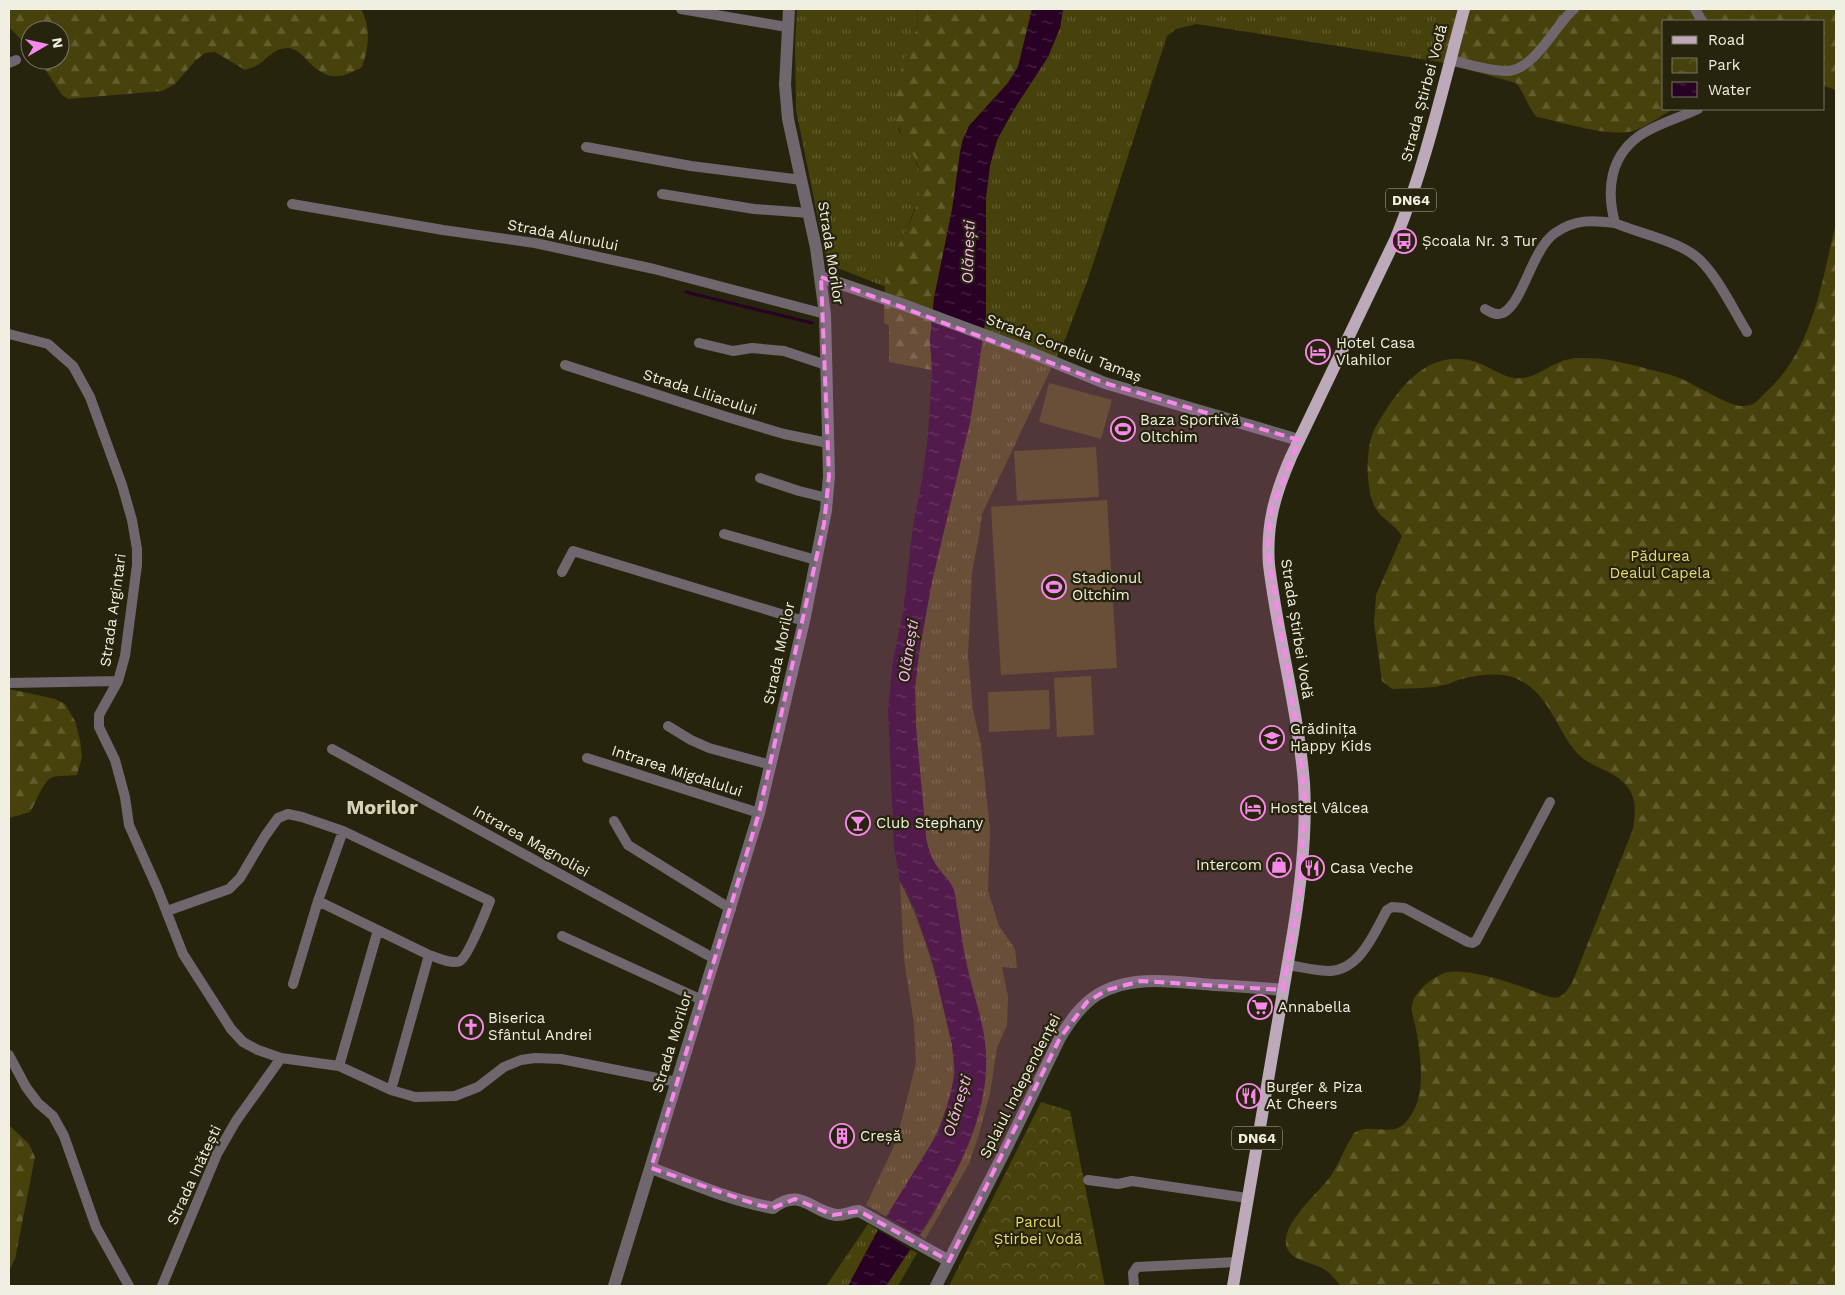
<svg xmlns="http://www.w3.org/2000/svg" width="1845" height="1295" viewBox="0 0 1845 1295" font-family="'Work Sans',sans-serif">
<style>
.grass{fill:url(#grass-tufts)}
.forest{fill:url(#forest-firs)}
.park{fill:url(#park-crowns)}
.garden{fill:#47410c}
.water{fill:url(#water-ripples)}
.pier{fill:#27240d}
.lines{fill:none;stroke-linecap:round;stroke-linejoin:round}
.stream{stroke:#280125;stroke-width:3}
.minor{stroke:#6f666e;stroke-width:10}
.tertiary{stroke:#6f666e;stroke-width:12}
.primary{stroke:#bca9b9;stroke-width:12}
.marked{fill:#f888ea;fill-opacity:0.2;stroke:#f888ea;stroke-width:4;stroke-dasharray:10 6;stroke-linejoin:round}
.labels{text-anchor:middle;dominant-baseline:central;stroke-width:4.5;stroke-linejoin:round;paint-order:stroke}
.shield{fill:#27240d;stroke:#b4b2a1;stroke-width:1}
.shield-label{font-size:14px;font-weight:bold;fill:#f0efe1}
.street-label{font-size:15px;fill:#f0efe1;stroke:#27240d}
.poi-label{font-size:15px;fill:#f0efe1;stroke:#27240d;text-anchor:start}
.park-label{font-size:15px;fill:#e8db69;stroke:#27240d}
.water-label{font-size:16px;font-style:italic;fill:#fbb7f1;stroke:#27240d}
.district-label{font-size:20px;font-weight:bold;fill:#d5d2b6;stroke:#27240d}
</style>
<defs>
<pattern id="grass-tufts" width="24" height="20" patternUnits="userSpaceOnUse" patternTransform="scale(1.25)"><rect width="24" height="20" fill="#47410c"/><path d="M3 7l-1-3M5 7V3M7 7l1-3M15 17l-1-3M17 17v-4M19 17l1-3" fill="none" stroke="#625d2f"/></pattern>
<pattern id="forest-firs" width="22" height="20" patternUnits="userSpaceOnUse" patternTransform="scale(1.25)"><rect width="22" height="20" fill="#47410c"/><path d="M5 1l3.5 6h-7zM16 11l3.5 6h-7z" fill="#625d2f"/></pattern>
<pattern id="park-crowns" width="20" height="18" patternUnits="userSpaceOnUse" patternTransform="scale(1.25)"><rect width="20" height="18" fill="#47410c"/><path d="M2 6a3 3 0 1 1 6 0M12 15a3 3 0 1 1 6 0" fill="none" stroke="#625d2f"/></pattern>
<pattern id="water-ripples" width="26" height="14" patternUnits="userSpaceOnUse" patternTransform="scale(1.25)"><rect width="26" height="14" fill="#280125"/><path d="M2 4q2-2 4 0t4 0M15 11q2-2 4 0t4 0" fill="none" stroke="#482644"/></pattern>
</defs>
<rect width="100%" height="100%" fill="#27240d"/>
<!-- grass -->
<path class="grass" d="M797,9H916C920,18 916,28 914,37L898,129L912,151L921,176V187L918,200L905,234L888,265L886,287L835,267L830,263L825,253L796,110L795,47Z
M1063,9H1455L1440,62L1197,24L1176,29L1167,36L1088,279L1066,337L982,514L979,536L972,572L968,656L973,710L981,745L990,829L988,891L999,926L1015,949L1017,968L1002,967L1008,997L1007,1025L997,1048L990,1094L979,1134L969,1164L925,1239L920,1236L934,1214L961,1159L973,1131L980,1107L978,1013L948,879C935,866 929,854 926,837L916,727L915,688L919,653L932,581L970,422L978,371L986,315V197L990,165L997,140L1060,28Z
M900,881C919,919 931,958 942,999C950,1031 959,1064 950,1096C939,1140 910,1178 887,1217L866,1205L896,1142L916,1063L914,1024L904,959Z
M868,1224L878,1230L848,1286H826Z
M911,1249L917,1253L898,1286H886Z"/>
<!-- forest -->
<path class="forest" d="M9,9H361C371,27 369,48 362,67C337,81 325,80 305,58C301,54 296,49 289,48C276,47 269,57 259,64C255,67 250,68 245,70L215,52L205,53L195,61L175,84L162,91L68,99L62,95L39,60H60V30H30V49L9,27Z
M916,9H1032L1018,67L1008,83L969,126L963,139L952,210L934,299L930,340L932,370L889,362V326L884,323C885,304 883,280 889,262C893,252 900,244 904,235C911,221 918,204 920,189C926,157 894,138 894,107C895,96 897,85 900,74C904,57 924,24 916,9Z
M1455,9H1836V90L1824,86V21H1664V109H1673C1661,116 1649,125 1636,130C1613,139 1562,122 1537,117C1527,107 1525,93 1516,83L1440,62Z
M1836,223V1286H1341C1336,1281 1331,1273 1325,1270C1314,1262 1294,1262 1288,1250C1275,1227 1321,1192 1332,1174C1340,1161 1346,1146 1354,1133C1369,1122 1390,1137 1404,1124C1428,1101 1421,1058 1416,1029C1415,1022 1411,1014 1412,1007C1413,992 1430,980 1442,974C1458,966 1502,980 1520,986C1528,988 1552,1001 1559,997C1565,995 1568,988 1572,983L1633,829C1635,816 1637,801 1629,789C1617,770 1591,769 1576,752C1555,727 1549,692 1515,678C1499,672 1478,675 1462,679C1456,680 1451,684 1444,685C1427,689 1409,688 1392,689L1382,681L1374,623L1376,595L1402,536C1395,525 1382,519 1376,509C1365,491 1365,446 1375,428C1396,391 1427,346 1476,362C1488,366 1501,376 1514,378C1537,381 1549,362 1570,359C1597,355 1626,363 1652,370C1660,372 1669,374 1677,377C1691,382 1730,407 1742,406C1744,406 1751,405 1753,404C1758,401 1763,395 1767,391C1813,350 1822,280 1836,223Z
M9,689L55,699L65,704L75,721L80,740L82,757L77,775C69,776 61,775 53,777C43,780 36,803 30,812L9,818Z
M9,1125L29,1144L35,1157L15,1259L9,1271Z"/>
<!-- park -->
<path class="park" d="M1041,1102L1070,1111L1105,1286H949Z"/>
<!-- garden -->
<path class="garden" d="M1049,383L1112,400L1101,439L1039,422Z
M1096,447L1099,497L1017,501L1014,451Z
M1107,500L1117,668L1001,675L991,507Z
M1091,676L1094,735L1057,737L1054,678Z
M1049,690L1050,729L989,732L988,692Z"/>
<!-- water -->
<path class="water" d="M1032,9H1063L1060,28L1048,57L1011,114L997,140L990,165L986,197V315L978,371L970,422L932,581L919,653L915,688L916,727L926,837C928,850 932,861 940,871C945,877 951,882 954,890C956,896 956,905 958,912C961,931 963,950 967,968C973,992 982,1017 985,1042C996,1130 931,1216 886,1286H848L878,1230L939,1131L950,1096L955,1073L952,1045L932,960L915,910L900,881L894,848L888,709L893,660L903,612L913,526L922,480L928,434L932,370L930,340L934,298L952,210L960,152L963,139L969,126L1008,83L1018,67Z"/>
<!-- pier -->
<path class="pier" d="M885,1216L922,1237L913,1251L876,1229Z"/>
<g class="lines">
<!-- stream -->
<path class="stream" d="M686,292L812,323"/>
<!-- minor -->
<path class="minor" d="M681,9L787,27
M1695,9L1702,21
M1450,60C1468,64 1489,71 1507,71C1535,70 1554,26 1574,9
M9,63L16,60
M1698,109C1679,118 1656,124 1639,136C1610,157 1606,190 1615,223C1638,233 1674,240 1694,255C1714,269 1734,311 1747,332
M586,147L691,166L802,180
M662,194L754,209L809,213
M292,204L443,230L535,243L654,269L825,314
M1485,309C1490,312 1496,316 1503,313C1523,303 1532,249 1555,233C1575,219 1592,220 1615,223
M9,334L48,344L73,366L90,397L122,485L132,520L137,549V565L125,656L118,681L99,715V727L115,760L125,797L129,825L158,890L183,954L231,1029L243,1042L258,1050L281,1058L339,1066L391,1090L415,1097L455,1096L478,1087L504,1067L521,1060L535,1058L561,1059L677,1082
M699,343L733,351L752,348L784,351L826,365
M565,365L727,417L784,434L828,443
M760,478L799,491L828,498
M724,534L816,560
M562,572L573,551L804,621
M9,683L118,681
M668,726L691,740L709,748L771,765
M332,749L715,959
M587,758L759,813
M614,821L628,845L731,909
M167,911L229,889L240,878L265,836L278,818L288,814L302,817L343,831L490,901C486,911 468,957 460,961C451,965 437,957 429,955L318,901
M562,936L702,1000
M1288,965C1301,967 1316,971 1330,971C1361,969 1374,933 1387,910L1392,907L1404,908L1468,942L1472,943L1476,941L1550,802
M293,984L318,901L343,831
M9,1055L26,1087L38,1103L53,1116L64,1136L96,1227L129,1286
M339,1066L378,930
M391,1090L429,955
M1088,1180L1118,1184L1132,1181L1247,1198
M162,1286L217,1154L236,1121L281,1058
M1134,1286L1133,1273L1137,1267L1237,1262"/>
<!-- tertiary -->
<path class="tertiary" d="M821,277L904,305L1022,349L1105,383L1299,440
M651,1168C691,1183 730,1200 773,1208C801,1187 810,1211 836,1215C845,1216 850,1211 859,1211L949,1261
M614,1286L759,813L804,621L826,510L829,476L825,314L816,248L788,119L785,85L789,9
M936,1286L1007,1147L1060,1038C1070,1021 1081,1005 1097,995C1131,974 1176,982 1214,985C1237,986 1260,988 1283,990"/>
<!-- primary -->
<path class="primary" d="M1233,1286L1293,933C1301,884 1307,833 1304,783C1298,710 1278,638 1269,565C1266,524 1275,494 1291,457L1396,238C1426,164 1443,86 1464,9"/>
</g>
<!-- marked area -->
<path class="marked" d="M821,277L1105,383L1299,440L1271,513L1268,550L1300,747L1305,801L1299,899L1283,990L1141,981L1107,990L1087,1002L1060,1038L949,1261L859,1211L833,1215L795,1199L773,1208L758,1205L651,1168L759,813L824,524L829,476Z"/>
<!-- icons -->
<defs>
<symbol id="bus-ring" viewBox="-11 -11 22 22"><circle r="9.5" fill="#27240d" stroke="#f888ea" stroke-width="1.5"/><path d="M-5-6H5V4H4V6H2V4H-2V6H-4V4H-5ZM-3.5-4V0h7V-4ZM-3.5 1.2v1.5H-2V1.2ZM2 1.2v1.5H3.5V1.2Z" fill="#f888ea"/></symbol>
<symbol id="hotel-ring" viewBox="-11 -11 22 22"><circle r="9.5" fill="#27240d" stroke="#f888ea" stroke-width="1.5"/><path d="M-6-4.5h1.5V1H6V5H4.5V3h-9V5H-6ZM-4 0a1.8 1.8 0 1 1 3.6 0ZM.5 0V-2.5h3Q6-2.5 6 0Z" fill="#f888ea"/></symbol>
<symbol id="stadium-ring" viewBox="-11 -11 22 22"><circle r="9.5" fill="#27240d" stroke="#f888ea" stroke-width="1.5"/><path d="M0-5a6.5 5 0 1 0 0 10a6.5 5 0 1 0 0-10ZM-3.5-1.8h7v3.6h-7Z" fill="#f888ea"/></symbol>
<symbol id="school-ring" viewBox="-11 -11 22 22"><circle r="9.5" fill="#27240d" stroke="#f888ea" stroke-width="1.5"/><path d="M0-5L7-2L0 1L-7-2ZM-4 1L0 2.5L4 1V4Q0 6-4 4Z" fill="#f888ea"/></symbol>
<symbol id="bar-ring" viewBox="-11 -11 22 22"><circle r="9.5" fill="#27240d" stroke="#f888ea" stroke-width="1.5"/><path d="M-6-5H6L.8 .8V4.5H3.5V6h-7V4.5H-.8V.8Z" fill="#f888ea"/></symbol>
<symbol id="shop-ring" viewBox="-11 -11 22 22"><circle r="9.5" fill="#27240d" stroke="#f888ea" stroke-width="1.5"/><path d="M-5-2.5h2.3a2.7 3.5 0 0 1 5.4 0H5L5.5 6h-11ZM-1.5-2.5h3a1.5 2.3 0 0 0-3 0Z" fill="#f888ea"/></symbol>
<symbol id="restaurant-ring" viewBox="-11 -11 22 22"><circle r="9.5" fill="#27240d" stroke="#f888ea" stroke-width="1.5"/><path d="M-5-6h1v4h1v-4h1v4h1v-4h1v5L-1.5 .5V6h-2V.5L-5-1ZM5-6V6H3V1.5H1.5Q1.5-4 5-6Z" fill="#f888ea"/></symbol>
<symbol id="supermarket-ring" viewBox="-11 -11 22 22"><circle r="9.5" fill="#27240d" stroke="#f888ea" stroke-width="1.5"/><path d="M-6-5.5h2.5l.6 2H6L4.5 2H-2.5L-4.4-4H-6ZM-1.5 3.2a1.3 1.3 0 1 0 .1 0ZM3 3.2a1.3 1.3 0 1 0 .1 0Z" fill="#f888ea"/></symbol>
<symbol id="church-ring" viewBox="-11 -11 22 22"><circle r="9.5" fill="#27240d" stroke="#f888ea" stroke-width="1.5"/><path d="M-1.2-6h2.4v3.5h3.3v2.4h-3.3V6h-2.4V-.1h-3.3v-2.4h3.3Z" fill="#f888ea"/></symbol>
<symbol id="building-ring" viewBox="-11 -11 22 22"><circle r="9.5" fill="#27240d" stroke="#f888ea" stroke-width="1.5"/><path d="M-4-6H4V6H1V3H-1V6H-4ZM-2.5-4.3h1.7v1.8h-1.7ZM.8-4.3h1.7v1.8H.8ZM-2.5-1h1.7V.8h-1.7ZM.8-1h1.7V.8H.8Z" fill="#f888ea"/></symbol>
</defs>
<g fill-rule="evenodd">
<use href="#bus-ring" x="1390" y="227" width="28" height="28"/>
<use href="#hotel-ring" x="1304" y="338" width="28" height="28"/>
<use href="#stadium-ring" x="1109" y="415" width="28" height="28"/>
<use href="#stadium-ring" x="1040" y="573" width="28" height="28"/>
<use href="#school-ring" x="1258" y="724" width="28" height="28"/>
<use href="#hotel-ring" x="1239" y="794" width="28" height="28"/>
<use href="#bar-ring" x="844" y="809" width="28" height="28"/>
<use href="#shop-ring" x="1265" y="851" width="28" height="28"/>
<use href="#restaurant-ring" x="1298" y="854" width="28" height="28"/>
<use href="#supermarket-ring" x="1246" y="993" width="28" height="28"/>
<use href="#church-ring" x="457" y="1013" width="28" height="28"/>
<use href="#restaurant-ring" x="1235" y="1082" width="28" height="28"/>
<use href="#building-ring" x="828" y="1122" width="28" height="28"/>
</g>
<g class="labels">
<!-- shield labels -->
<g class="shield">
<rect x="1386" y="188.5" width="50" height="23" rx="4"/>
<rect x="1232" y="1126.5" width="50" height="23" rx="4"/>
</g>
<g class="shield-label">
<text x="1411" y="200">DN64</text>
<text x="1257" y="1138">DN64</text>
</g>
<!-- street labels -->
<g class="street-label">
<text transform="translate(1424 93) rotate(-75)">Strada Știrbei Vodă</text>
<text transform="translate(563 235) rotate(11)">Strada Alunului</text>
<text transform="translate(831 253) rotate(81)">Strada Morilor</text>
<text transform="translate(1064 348) rotate(21)">Strada Corneliu Tamaș</text>
<text transform="translate(700 392) rotate(18)">Strada Liliacului</text>
<text transform="translate(113 610) rotate(-82)">Strada Argintari</text>
<text transform="translate(1297 629) rotate(81)">Strada Știrbei Vodă</text>
<text transform="translate(779 653) rotate(-78)">Strada Morilor</text>
<text transform="translate(677 771) rotate(18)">Intrarea Migdalului</text>
<text transform="translate(531 841) rotate(29)">Intrarea Magnoliei</text>
<text transform="translate(672 1042) rotate(-73)">Strada Morilor</text>
<text transform="translate(1020 1086) rotate(-63)">Splaiul Independenței</text>
<text transform="translate(194 1175) rotate(-65)">Strada Inătești</text>
</g>
<!-- poi labels -->
<g class="poi-label">
<text x="1422" y="241">Școala Nr. 3 Tur</text>
<text x="1336" y="343">Hotel Casa<tspan x="1336" dy="17">Vlahilor</tspan></text>
<text x="1140" y="420">Baza Sportivă<tspan x="1140" dy="17">Oltchim</tspan></text>
<text x="1072" y="578">Stadionul<tspan x="1072" dy="17">Oltchim</tspan></text>
<text x="1290" y="729">Grădinița<tspan x="1290" dy="17">Happy Kids</tspan></text>
<text x="1270" y="808">Hostel Vâlcea</text>
<text x="876" y="823">Club Stephany</text>
<text x="1262" y="865" text-anchor="end">Intercom</text>
<text x="1330" y="868">Casa Veche</text>
<text x="1278" y="1007">Annabella</text>
<text x="488" y="1018">Biserica<tspan x="488" dy="17">Sfântul Andrei</tspan></text>
<text x="1266" y="1087">Burger &amp; Piza<tspan x="1266" dy="17">At Cheers</tspan></text>
<text x="860" y="1136">Creșă</text>
</g>
<!-- park labels -->
<g class="park-label">
<text x="1660" y="556">Pădurea<tspan x="1660" dy="17">Dealul Capela</tspan></text>
<text x="1038" y="1222">Parcul<tspan x="1038" dy="17">Știrbei Vodă</tspan></text>
</g>
<!-- water labels -->
<g class="water-label">
<text transform="translate(968 252) rotate(-88)">Olănești</text>
<text transform="translate(908 651) rotate(-81)">Olănești</text>
<text transform="translate(957 1106) rotate(-73)">Olănești</text>
</g>
<!-- district labels -->
<g class="district-label">
<text x="382" y="807">Morilor</text>
</g>
</g>
<!-- border -->
<rect width="1845" height="1295" fill="none" stroke="#f0efe1" stroke-width="20"/>
<!-- legend -->
<rect x="1662" y="20" width="162" height="90" fill="#27240d" stroke="#777562"/>
<rect x="1672" y="36" width="25" height="8" fill="#bca9b9" stroke="#777562"/>
<text x="1708" y="45" font-size="15" fill="#f0efe1">Road</text>
<rect x="1672" y="58" width="25" height="15" fill="url(#park-crowns)" stroke="#777562"/>
<text x="1708" y="70" font-size="15" fill="#f0efe1">Park</text>
<rect x="1672" y="82" width="25" height="15" fill="url(#water-ripples)" stroke="#777562"/>
<text x="1708" y="95" font-size="15" fill="#f0efe1">Water</text>
<!-- north arrow -->
<g transform="translate(45 45) rotate(81)"><circle r="24" fill="#27240d" stroke="#777562"/>
<path d="M0-4L9 19L0 12L-9 19Z" fill="#f888ea"/>
<text y="-8" font-size="14" font-weight="bold" text-anchor="middle" fill="#f0efe1">N</text>
</g>
</svg>
